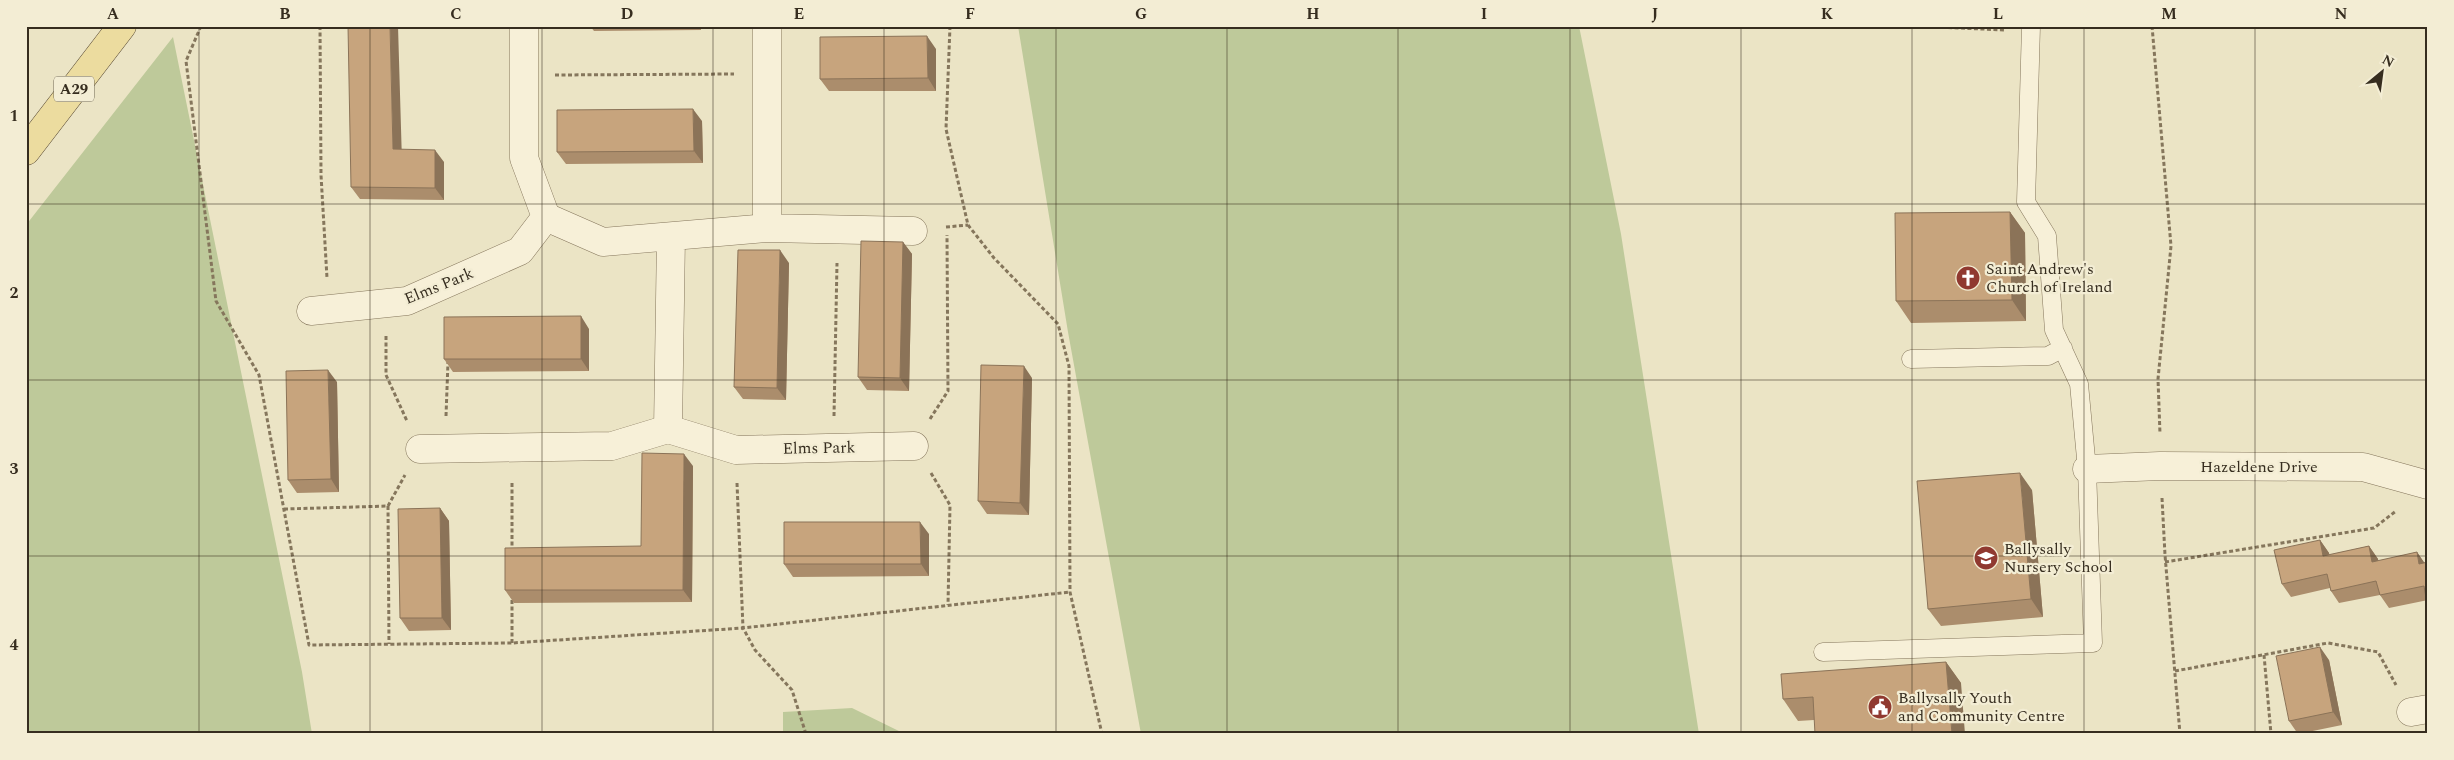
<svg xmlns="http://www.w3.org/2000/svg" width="2454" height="760" viewBox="0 0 2454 760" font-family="Spectral,serif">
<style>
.green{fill:#bec99a}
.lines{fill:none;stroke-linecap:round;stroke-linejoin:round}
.lane-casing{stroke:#85765c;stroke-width:19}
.street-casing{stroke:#85765c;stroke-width:29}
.primary-casing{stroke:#534430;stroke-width:29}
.path{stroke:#85765c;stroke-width:3;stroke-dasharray:4 2.5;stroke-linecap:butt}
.lane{stroke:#f7f0d8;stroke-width:18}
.street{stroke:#f7f0d8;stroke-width:28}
.primary{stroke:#ecdc9f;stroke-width:28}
.wall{fill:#ab8d6c}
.shaded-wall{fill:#8b7358}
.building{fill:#c7a47d;stroke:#8b7358}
.grid{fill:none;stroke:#362d1f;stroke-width:1;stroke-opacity:0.55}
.labels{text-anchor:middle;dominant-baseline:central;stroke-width:4.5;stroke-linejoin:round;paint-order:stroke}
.shield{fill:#f3edd4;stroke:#6f6755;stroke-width:1}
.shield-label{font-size:15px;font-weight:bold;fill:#362d1f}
.poi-label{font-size:16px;fill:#362d1f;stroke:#f3edd4;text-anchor:start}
.street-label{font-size:16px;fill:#362d1f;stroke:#f3edd4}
.neatline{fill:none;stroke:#362d1f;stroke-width:2}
.grid-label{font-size:16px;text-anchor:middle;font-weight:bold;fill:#362d1f}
</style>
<rect width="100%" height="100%" fill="#ebe4c5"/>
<!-- green -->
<path class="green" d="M1018,26H1579L1621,234L1699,734H1141L1068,332Z
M173,37L302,672L312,734H26V225Z
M852,708L905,734H783V712Z"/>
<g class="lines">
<defs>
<path id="lane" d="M1911,359L2048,356L2063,348
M1823,652L2093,643L2087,469L2079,384L2054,330L2047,236L2026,202L2031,26"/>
<path id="street" d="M524,26V158L546,217L603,242L767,228L913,231
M767,26V228
M311,311L407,301L520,251L546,217
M668,429L736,450L914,446
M420,449L612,446L668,429L671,237
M2087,469L2160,466L2363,467L2428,485
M2411,712L2428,709"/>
<path id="primary" d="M26,151L122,26"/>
</defs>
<!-- lane casing -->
<use href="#lane" class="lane-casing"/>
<!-- street casing -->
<use href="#street" class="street-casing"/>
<!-- primary casing -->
<use href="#primary" class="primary-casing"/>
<!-- path -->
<path class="path" d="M201,26L186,61L216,301L259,375L309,645L512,643L743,628L1070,592
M320,26L321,175L327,278
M950,26L946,129L968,225L994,258L1058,324L1069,366L1070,592L1102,734
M1870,26L1935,27
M2152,26L2171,246L2158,379L2160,434
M1935,27L2005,30
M555,75L734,74
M946,227L968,225
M386,336V375L407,421
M446,416L448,362
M834,416L837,263
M930,419L948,391L947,235
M931,473L950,505L948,605
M737,483L743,628L755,650L792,690L806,734
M2162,498L2165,555L2180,734
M388,506L389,644
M284,509L388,506L405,475
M512,552V481
M2165,562L2374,528L2396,511
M512,643V596
M2264,655L2271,734
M2175,671L2328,643L2378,652L2396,685"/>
<!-- lane -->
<use href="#lane" class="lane"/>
<!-- street -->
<use href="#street" class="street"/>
<!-- primary -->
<use href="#primary" class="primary"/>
</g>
<!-- wall -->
<path class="wall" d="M590,26H701V30L594,31Z
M936,49V91H829L820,79Z
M702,121L703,163L566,164L557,152Z
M401,149L444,162V200L360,199L351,187Z
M2010,212L2025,233L2026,321L1911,323L1896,301Z
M903,242L912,254L909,391L867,390L858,377Z
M789,263L786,400L743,399L734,387Z
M589,329V371L453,372L444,359Z
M1032,378L1029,515L987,514L978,501Z
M337,382L339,492L297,493L288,480Z
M693,466L692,602L514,603L505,590L641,546Z
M2032,490L2043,617L1941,626L1928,609Z
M440,508L449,521L451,630L409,631L400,618Z
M929,534V576L793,577L784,564Z
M2320,540L2329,553V555L2369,546L2378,559V561L2417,552L2424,563L2428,562V600L2389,608L2380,595L2339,603L2331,591L2330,588L2291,597L2282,584Z
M2329,660L2342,725L2298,734L2289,721Z
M1946,662L1961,683L1814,720L1798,721L1783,699Z"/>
<!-- shaded-wall -->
<path class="shaded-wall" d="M390,26H398L402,162L393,149Z
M927,36L936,49V91L928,78Z
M693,109L702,121L703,163L694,151Z
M435,150L444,162V200L435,188Z
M2010,212L2025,233L2026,321L2012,300Z
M903,242L912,254L909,391L900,378Z
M780,250L789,263L786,400L777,388Z
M581,316L589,329V371L581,359Z
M1024,366L1032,378L1029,515L1020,503Z
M328,370L337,382L339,492L331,479Z
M684,454L693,466L692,602L683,590Z
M2020,473L2032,490L2043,617L2031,599Z
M440,508L449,521L451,630L442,618Z
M920,522L929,534V576L921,564Z
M2320,540L2329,553L2332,568L2323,556Z
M2369,546L2378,559L2381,575L2372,562Z
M2417,552L2426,565L2419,564Z
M2320,647L2329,660L2342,725L2333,712Z
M1946,662L1961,683L1965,734H1952Z"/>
<!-- building -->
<path class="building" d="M348,26H390L393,149L435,150V188L351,187Z
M927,36L928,78L820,79V37Z
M693,109L694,151L557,152V110Z
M2010,212L2012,300L1896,301L1895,213Z
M861,241L903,242L900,378L858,377Z
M738,250H780L777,388L734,387Z
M581,316V359H444V317Z
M981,365L1024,366L1020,503L978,501Z
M328,370L331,479L288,480L286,371Z
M642,453L684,454L683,590H505V548L641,546Z
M2020,473L2031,599L1928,609L1917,481Z
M440,508L442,618H400L398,509Z
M784,522H920L921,564H784Z
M2320,540L2323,556L2369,546L2372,562L2417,552L2419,564L2428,562V598H2426L2424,586L2380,595L2376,581L2331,591L2327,574L2282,584L2274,550Z
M2320,647L2333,712L2289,721L2276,656Z
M1946,662L1952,734H1815L1813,697L1783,699L1781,674Z"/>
<!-- grid -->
<path class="grid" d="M199,26V734M370,26V734M542,26V734M713,26V734M884,26V734M1056,26V734M1227,26V734M1398,26V734M1570,26V734M1741,26V734M1912,26V734M2084,26V734M2255,26V734M26,204H2428M26,380H2428M26,556H2428"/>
<!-- icons -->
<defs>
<symbol id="church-disc" viewBox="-11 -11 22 22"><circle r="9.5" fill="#903930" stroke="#f3edd4"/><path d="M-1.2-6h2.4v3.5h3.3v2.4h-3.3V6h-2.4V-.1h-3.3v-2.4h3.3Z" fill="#fff"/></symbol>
<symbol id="school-disc" viewBox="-11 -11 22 22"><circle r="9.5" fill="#903930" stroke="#f3edd4"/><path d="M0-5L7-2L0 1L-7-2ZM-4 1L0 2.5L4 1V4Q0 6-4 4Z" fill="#fff"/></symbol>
<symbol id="civic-disc" viewBox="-11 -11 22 22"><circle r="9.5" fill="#903930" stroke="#f3edd4"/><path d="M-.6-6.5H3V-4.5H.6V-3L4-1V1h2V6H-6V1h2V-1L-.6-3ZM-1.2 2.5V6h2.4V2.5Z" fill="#fff"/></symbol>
</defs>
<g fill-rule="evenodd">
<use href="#church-disc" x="1954" y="264" width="28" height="28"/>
<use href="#school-disc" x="1972" y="544" width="28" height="28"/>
<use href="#civic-disc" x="1866" y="693" width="28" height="28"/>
</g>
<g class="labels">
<!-- shield labels -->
<rect class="shield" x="54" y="76.5" width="40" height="25" rx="4"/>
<g class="shield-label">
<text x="74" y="89">A29</text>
</g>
<!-- poi labels -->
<g class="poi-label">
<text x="1986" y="269">Saint Andrew's<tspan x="1986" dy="18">Church of Ireland</tspan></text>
<text x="2004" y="549">Ballysally<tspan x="2004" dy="18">Nursery School</tspan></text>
<text x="1898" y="698">Ballysally Youth<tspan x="1898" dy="18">and Community Centre</tspan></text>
</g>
<!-- street labels -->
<g class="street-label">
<text transform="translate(439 286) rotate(-22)">Elms Park</text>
<text transform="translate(819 448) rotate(-1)">Elms Park</text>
<text x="2259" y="467">Hazeldene Drive</text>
</g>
</g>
<!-- border -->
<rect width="2454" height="760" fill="none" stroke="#f3edd4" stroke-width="55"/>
<!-- north arrow -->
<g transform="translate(2382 72) rotate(29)" stroke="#f3edd4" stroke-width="4" paint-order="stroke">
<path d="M0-4L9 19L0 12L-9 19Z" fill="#362d1f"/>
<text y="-8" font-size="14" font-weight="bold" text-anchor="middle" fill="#362d1f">N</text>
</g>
<rect x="28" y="28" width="2398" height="704" class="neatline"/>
<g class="grid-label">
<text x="113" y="19">A</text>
<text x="285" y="19">B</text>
<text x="456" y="19">C</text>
<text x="627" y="19">D</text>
<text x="799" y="19">E</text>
<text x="970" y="19">F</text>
<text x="1141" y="19">G</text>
<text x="1313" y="19">H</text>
<text x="1484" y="19">I</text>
<text x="1655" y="19">J</text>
<text x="1827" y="19">K</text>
<text x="1998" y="19">L</text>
<text x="2169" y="19">M</text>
<text x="2341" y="19">N</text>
<text x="14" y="121">1</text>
<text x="14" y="298">2</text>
<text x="14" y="474">3</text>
<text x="14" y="650">4</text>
</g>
</svg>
